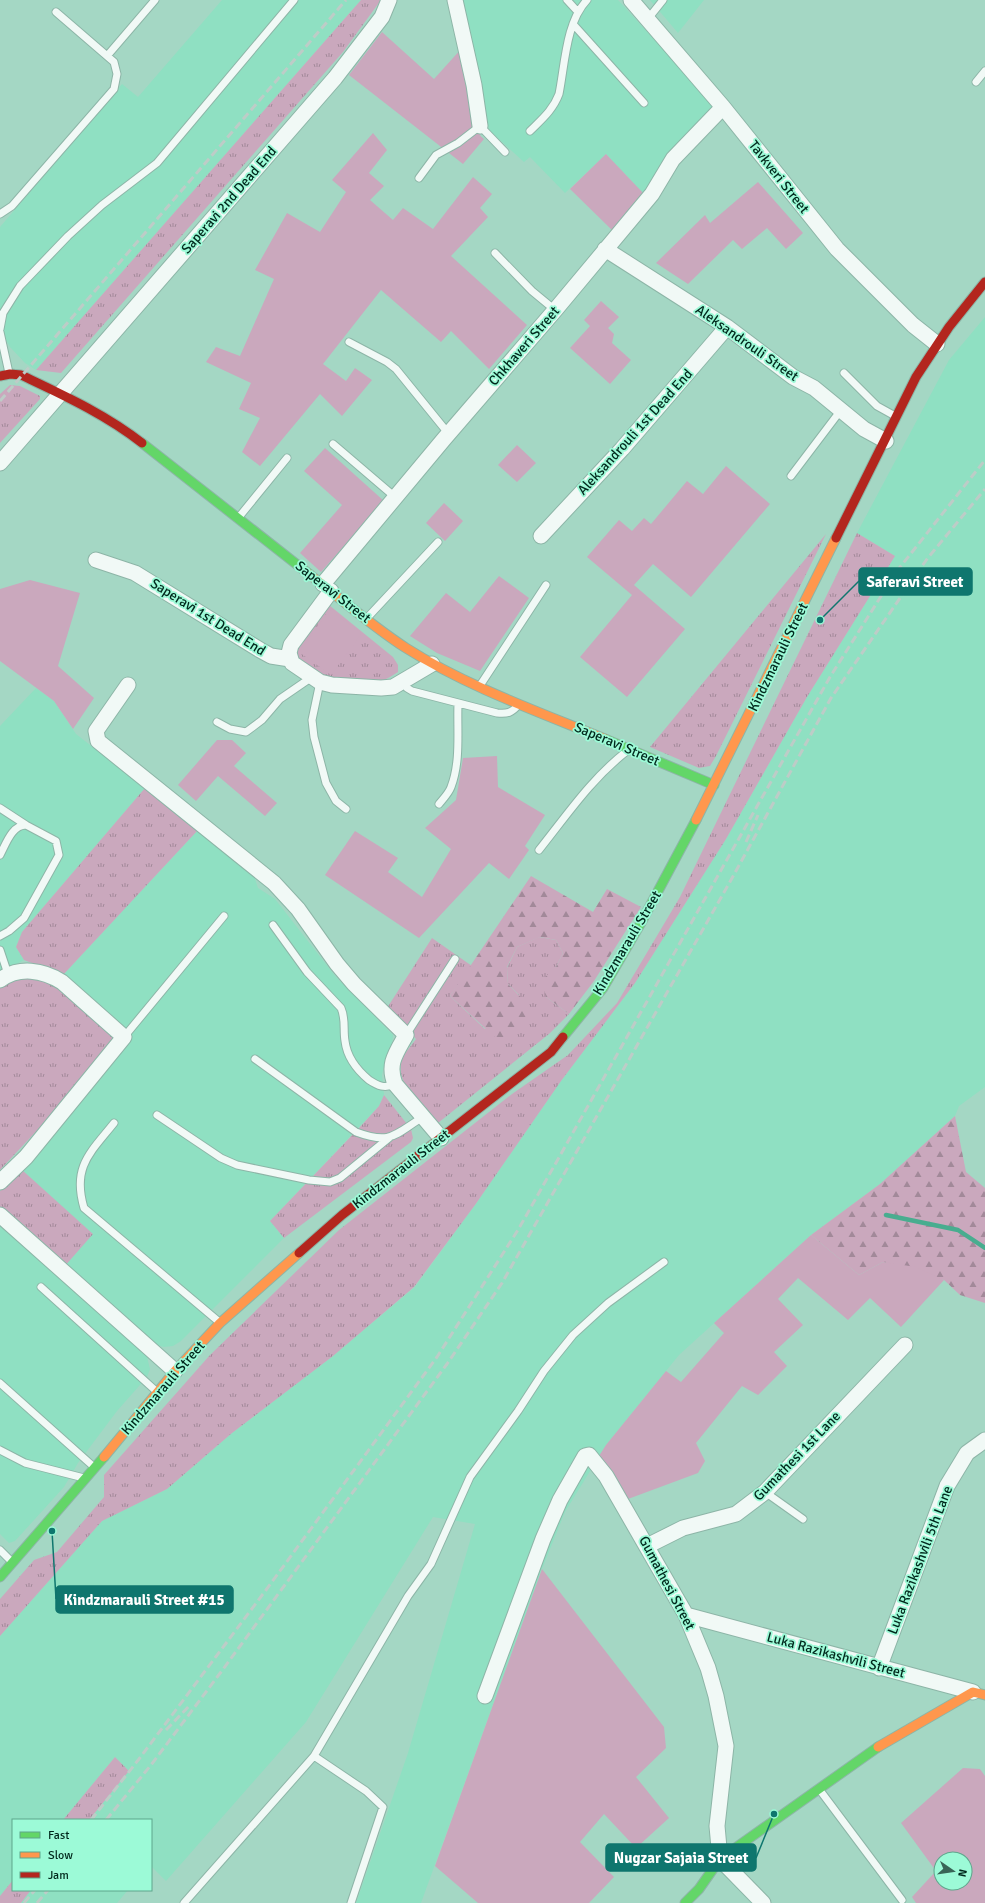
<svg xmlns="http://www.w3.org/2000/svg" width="985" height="1903" viewBox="0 0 985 1903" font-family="Signika,sans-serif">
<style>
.built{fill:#8fe0c2}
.grass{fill:url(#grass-tufts)}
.forest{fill:url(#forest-firs)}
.garden{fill:#caa8bd;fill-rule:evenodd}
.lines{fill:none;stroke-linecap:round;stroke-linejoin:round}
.stream{stroke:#48ad8f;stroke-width:4.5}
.lane-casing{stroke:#8db5a7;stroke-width:9}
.street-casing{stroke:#8db5a7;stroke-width:17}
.fast-casing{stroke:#8db5a7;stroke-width:11}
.slow-casing{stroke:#8db5a7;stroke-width:11}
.jam-casing{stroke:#8db5a7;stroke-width:11}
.lane{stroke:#f1f9f6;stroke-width:7}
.street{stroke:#f1f9f6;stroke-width:15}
.fast{stroke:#63d668;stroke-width:9}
.slow{stroke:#ff974d;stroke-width:9}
.jam{stroke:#b3261e;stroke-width:9}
.rail{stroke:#bdccc7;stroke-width:3;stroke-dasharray:8 4;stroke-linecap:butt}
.labels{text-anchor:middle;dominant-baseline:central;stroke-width:3.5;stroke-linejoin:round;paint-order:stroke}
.street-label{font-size:14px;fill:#00281c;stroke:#9cfad7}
.leader{fill:none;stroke:#0f766e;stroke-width:1.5}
.callout-dot{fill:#0f766e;stroke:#9cfad7;stroke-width:1.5}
.callout{fill:#0f766e;stroke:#0f766e;stroke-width:1.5}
.callout-label{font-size:15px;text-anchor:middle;font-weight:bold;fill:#fff}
</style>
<defs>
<pattern id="grass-tufts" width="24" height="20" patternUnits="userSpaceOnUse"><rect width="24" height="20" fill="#caa8bd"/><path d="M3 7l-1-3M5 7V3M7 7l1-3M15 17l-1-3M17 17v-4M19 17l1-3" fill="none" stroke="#a28999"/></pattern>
<pattern id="forest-firs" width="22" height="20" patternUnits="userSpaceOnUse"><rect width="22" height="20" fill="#caa8bd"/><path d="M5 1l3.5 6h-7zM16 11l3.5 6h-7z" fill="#a28999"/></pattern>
</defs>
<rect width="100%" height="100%" fill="#a4d7c4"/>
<!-- built -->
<path class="built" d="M222,0H361L36,370L25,363L10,347L3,335L4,324L0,325V227L122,84L138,97Z
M463,0H618L717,108L645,195L606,154L565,193L530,157L524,162L490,131L484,118L480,81Z
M650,0H704L678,33Z
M985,317V1087L959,1106L955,1116L880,1184L811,1235L679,1355L606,1445L565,1512L542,1569L421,1903H356L408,1753L475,1524L433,1517L306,1722L166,1881L151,1866V1820H89L129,1771L115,1757L63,1820H13V1880L0,1896V1636L102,1521L167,1489L232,1433L333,1356L415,1287L475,1205L561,1081L635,983L726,839L807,697L895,556L857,533L949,360Z
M36,688L54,701L76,734L145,788L22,932L16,947L24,960L0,973V726Z
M198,830L254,876L258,888L275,899L336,977L393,1035L392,1045L385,1061L382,1075L384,1095L379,1106L270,1221L284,1238L181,1341L173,1346L164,1347L153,1344L64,1267L21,1169L132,1037L63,975Z
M0,1226L146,1353L150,1369L147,1377L117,1411L78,1463L64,1487L15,1541L9,1543L0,1534Z
M31,1890H128L117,1903H21Z"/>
<!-- grass -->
<path class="grass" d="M361,0H381L343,52L61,373L36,370Z
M10,385L20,386L40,396V399L0,443V394Z
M857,533L895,556L807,697L726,839L635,983L561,1081L475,1205L414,1287L333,1356L232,1433L167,1489L102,1521L0,1636V1599L34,1560L57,1552L104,1497V1475L210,1355L339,1230L512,1094L568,1055L617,1003L680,897Z
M826,534L716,756L710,766L699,768L650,747Z
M329,605L393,657L398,665V672L390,677L380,682L328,679L300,665L295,651Z
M145,788L198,830L63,975L24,960L16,947L22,932Z
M539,937L556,940L563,953L556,967L546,997L569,1014L549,1034L438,1123C422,1105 392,1083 403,1057C406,1051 412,1045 416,1039L387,1008L432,938L472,966L450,996L485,1029L519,995L508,984L507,968L517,947Z
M18,978L48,980L58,985L116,1038L44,1123L0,1170V988L3,985Z
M384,1095L411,1129L413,1138L411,1142L284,1238L270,1221L360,1127L379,1106Z
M21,1169L93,1234L64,1267L0,1208V1191Z
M115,1757L129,1771L89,1820H63Z
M13,1880V1890H31L21,1903H0V1896Z"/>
<!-- forest -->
<path class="forest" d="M531,876L593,912L607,889L641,907L594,981L569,1014L546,997L541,981L556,967L563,953L556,940L540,937L517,947L507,967L508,984L528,1005L529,1022L514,1037L498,1040L450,996Z
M955,1116L966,1172L985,1188V1303L960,1295L944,1280L883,1262L859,1275L811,1235L880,1184Z"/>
<!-- garden -->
<path class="garden" d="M382,32L434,79L462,48C465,68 468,128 484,139L463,164L349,75Z
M373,133L387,150L369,173L384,186L370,200L393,220L403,208L433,229L473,177L492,194L480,208L488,217L451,256L527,325L489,369L451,331L441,342L381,290L323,364L346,381L355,368L372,380L342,416L320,394L260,466L242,452L260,418L239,409L251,383L206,362L216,347L240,356L274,279L255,270L287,213L320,232L346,192L332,180Z
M606,154L645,195L613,231L570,189Z
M758,182L803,233L786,249L767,228L742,249L733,240L688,284L656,263L705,215L710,223Z
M601,301L619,317L608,328L614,334L612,343L631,360L610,384L570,348L590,326L584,320Z
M517,445L536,463L517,482L498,465Z
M325,448L384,501L321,572L300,553L342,505L304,471Z
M726,466L770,504L691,597L653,564L634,585L685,629L627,697L580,657L632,595L587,557L619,520L632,531L644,518L651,524L687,481L703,494Z
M444,503L463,521L445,541L426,523Z
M499,576L529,598L480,671L437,653L410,636L446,593L470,612Z
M30,580L80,593L58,666L94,698L73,729L54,701L0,661V589Z
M329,610L362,633L331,675L299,652Z
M217,740H232L246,753L234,766L277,803L265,816L218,776L196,801L178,785Z
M497,756L498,787L545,815L525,846L529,850L509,879L489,863L419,938L325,875L355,831L398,858L388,872L422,897L451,849L425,828L456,800L463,758Z
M811,1235L859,1275L883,1262L916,1267L944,1280L901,1327L870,1298L848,1320L798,1278L778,1299L803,1325L774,1352L787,1366L758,1395L742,1386L696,1443L705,1461L698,1473L628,1499L599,1456L606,1445L666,1371L681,1382L724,1333L714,1323Z
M542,1569L664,1727L666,1748L636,1777L669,1818L636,1848L604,1814L580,1842L614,1877L589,1903H478L435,1866Z
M963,1768L980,1769L985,1776V1903H916L912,1897L936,1871L901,1823ZM941,1859H965V1883H941Z"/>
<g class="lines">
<!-- stream -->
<path class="stream" d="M886,1215L958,1230L985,1248"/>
<defs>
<path id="lane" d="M567,0L578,12
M647,20L663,0
M573,24L644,103
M107,56L155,0
M976,82L985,71
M530,131C542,119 553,110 559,94C565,64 566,22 587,0
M419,178L436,155L458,143L480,126L505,152
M0,214L12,206L114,89L117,74L114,62L56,12
M495,253L532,291L555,310
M0,329L3,313L20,286L68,236L102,205L157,163L294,0
M0,332L9,373
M349,342L387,362L396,369L448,433
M844,373L877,406L895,416
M333,444L395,497
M791,476L841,410
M239,517L287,458
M367,618L438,542
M403,681L407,688L412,691L497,713C507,714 512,713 518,705
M320,682L312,720L314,737L326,783L336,801L346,809
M481,684L546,585
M217,722L230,729L246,732L262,720L280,699L312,677
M439,804C443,799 449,793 451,787C461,761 457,730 458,704
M0,808L26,825
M539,850C567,815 591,779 627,751
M0,855C6,844 12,825 26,825L56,841L59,855L24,918L9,931L0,936
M273,925L307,972L341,1008C346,1019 343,1030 345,1041C347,1058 357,1070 369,1080C378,1086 385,1089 395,1084
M0,950L8,974
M406,1035L455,959
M124,1037L224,916
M255,1059L356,1132C391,1145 394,1135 423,1117
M157,1115L221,1158L237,1165L309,1180L330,1182L340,1178L390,1137
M114,1123C90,1153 72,1167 84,1208L218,1321
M41,1287L156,1391
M0,1383L94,1467
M0,1450L25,1463L84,1478
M765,1492L803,1519
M0,1550L11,1561
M314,1756L366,1791L383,1807L351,1903
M819,1789L902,1900
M184,1903L314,1756L408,1596L431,1564L470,1477L518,1411L544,1371L573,1335L608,1303L664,1262"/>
<path id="street" d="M455,0L474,85L480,126
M631,0L723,107L837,249L913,325L937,344
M605,249L727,327L793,377L814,388L864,429L886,441
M0,463L335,78L382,17L389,0
M541,536L622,449L727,327
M96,560L135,573L260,650L271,656L290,659
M323,584L444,439L556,309L652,194L673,159L723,107
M331,591L291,645L289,653L292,663L320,682L332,685L381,688L393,687L432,664
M128,685L96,731L98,741L274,883L298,909L337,964L354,984L406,1035C396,1053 387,1064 395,1084L441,1138
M0,980C19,966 43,970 62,982L124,1037L26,1157L0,1182
M0,1215L175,1371
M647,1546L683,1528L736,1514L765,1492L905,1345
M686,1615L973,1692
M879,1668L947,1486L967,1453L985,1440
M485,1696L543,1539L560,1500L585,1456L589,1455L606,1476L686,1615L708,1668L716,1696L726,1746L717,1826L720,1859L763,1903"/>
<path id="fast" d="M142,443L309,574
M605,739L714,785
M563,1037L603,988L642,921L696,820
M0,1577L104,1457
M685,1903L699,1889L720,1859L878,1747"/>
<path id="slow" d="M309,574C341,599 372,626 406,648C466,686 539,712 605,739
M696,820L836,538
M104,1457L175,1371L220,1323L299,1253
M878,1747L973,1692L985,1695"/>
<path id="jam" d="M0,376L10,374L21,375C63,395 105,414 142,443
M836,538L916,377L949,327L985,282
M299,1253L342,1215L551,1052L563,1037"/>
</defs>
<!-- lane casing -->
<use href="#lane" class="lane-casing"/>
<!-- street casing -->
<use href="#street" class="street-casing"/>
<!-- fast casing -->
<use href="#fast" class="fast-casing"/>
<!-- slow casing -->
<use href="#slow" class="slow-casing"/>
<!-- jam casing -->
<use href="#jam" class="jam-casing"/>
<!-- lane -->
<use href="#lane" class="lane"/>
<!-- street -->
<use href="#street" class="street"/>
<!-- fast -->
<use href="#fast" class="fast"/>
<!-- slow -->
<use href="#slow" class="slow"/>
<!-- jam -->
<use href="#jam" class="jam"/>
<!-- rail -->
<path class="rail" d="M0,401L346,0
M746,842L758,815
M166,1730L191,1704
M91,1820L139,1759L266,1590L437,1357L518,1230L830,677L897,571L985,460
M106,1820L151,1765L221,1672L447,1364L502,1283L731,880L831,698L927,559L985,489
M24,1903L35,1890
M37,1903L48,1890"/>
</g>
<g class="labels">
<!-- street labels -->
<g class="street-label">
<text transform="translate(779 177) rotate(52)">Tavkveri Street</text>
<text transform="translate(229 200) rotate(-49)">Saperavi 2nd Dead End</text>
<text transform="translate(747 343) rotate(35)">Aleksandrouli Street</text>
<text transform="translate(524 346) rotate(-49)">Chkhaveri Street</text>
<text transform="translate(635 432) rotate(-48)">Aleksandrouli 1st Dead End</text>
<text transform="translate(333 592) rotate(38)">Saperavi Street</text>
<text transform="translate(208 617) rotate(32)">Saperavi 1st Dead End</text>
<text transform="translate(778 657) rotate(-64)">Kindzmarauli Street</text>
<text transform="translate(617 744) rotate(23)">Saperavi Street</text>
<text transform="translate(627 943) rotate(-59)">Kindzmarauli Street</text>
<text transform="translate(401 1169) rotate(-38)">Kindzmarauli Street</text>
<text transform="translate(163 1388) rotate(-49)">Kindzmarauli Street</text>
<text transform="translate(797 1456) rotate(-46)">Gumathesi 1st Lane</text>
<text transform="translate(920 1560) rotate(-69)">Luka Razikashvili 5th Lane</text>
<text transform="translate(667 1583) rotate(62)">Gumathesi Street</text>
<text transform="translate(836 1655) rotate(15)">Luka Razikashvili Street</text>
</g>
</g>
<!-- callouts -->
<path class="leader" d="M820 620L859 581M52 1531L56 1599M774 1814L756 1858"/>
<g class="callout-dot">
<circle cx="820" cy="620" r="4"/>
<circle cx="52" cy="1531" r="4"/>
<circle cx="774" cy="1814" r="4"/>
</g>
<g class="callout">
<rect x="859" y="568" width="113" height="27" rx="4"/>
<rect x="56" y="1586" width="177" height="27" rx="4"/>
<rect x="606" y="1844" width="150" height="27" rx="4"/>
</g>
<g class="callout-label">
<text x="915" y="587">Saferavi Street</text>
<text x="144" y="1605">Kindzmarauli Street #15</text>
<text x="681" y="1863">Nugzar Sajaia Street</text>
</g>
<!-- legend -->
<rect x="12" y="1819" width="140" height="72" fill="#9cfad7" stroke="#5ea68c"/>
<rect x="20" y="1832" width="20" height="6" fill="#63d668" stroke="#5ea68c"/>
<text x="48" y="1839" font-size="12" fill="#00281c">Fast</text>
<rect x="20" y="1852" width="20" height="6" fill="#ff974d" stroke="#5ea68c"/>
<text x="48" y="1859" font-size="12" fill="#00281c">Slow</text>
<rect x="20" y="1872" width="20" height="6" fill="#b3261e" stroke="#5ea68c"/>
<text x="48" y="1879" font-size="12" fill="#00281c">Jam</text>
<!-- north arrow -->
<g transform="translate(953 1871) rotate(103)"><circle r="19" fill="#9cfad7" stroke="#5ea68c"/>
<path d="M0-3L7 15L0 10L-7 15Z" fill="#396557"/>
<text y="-6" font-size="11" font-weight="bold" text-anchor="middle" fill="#00281c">N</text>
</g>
</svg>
